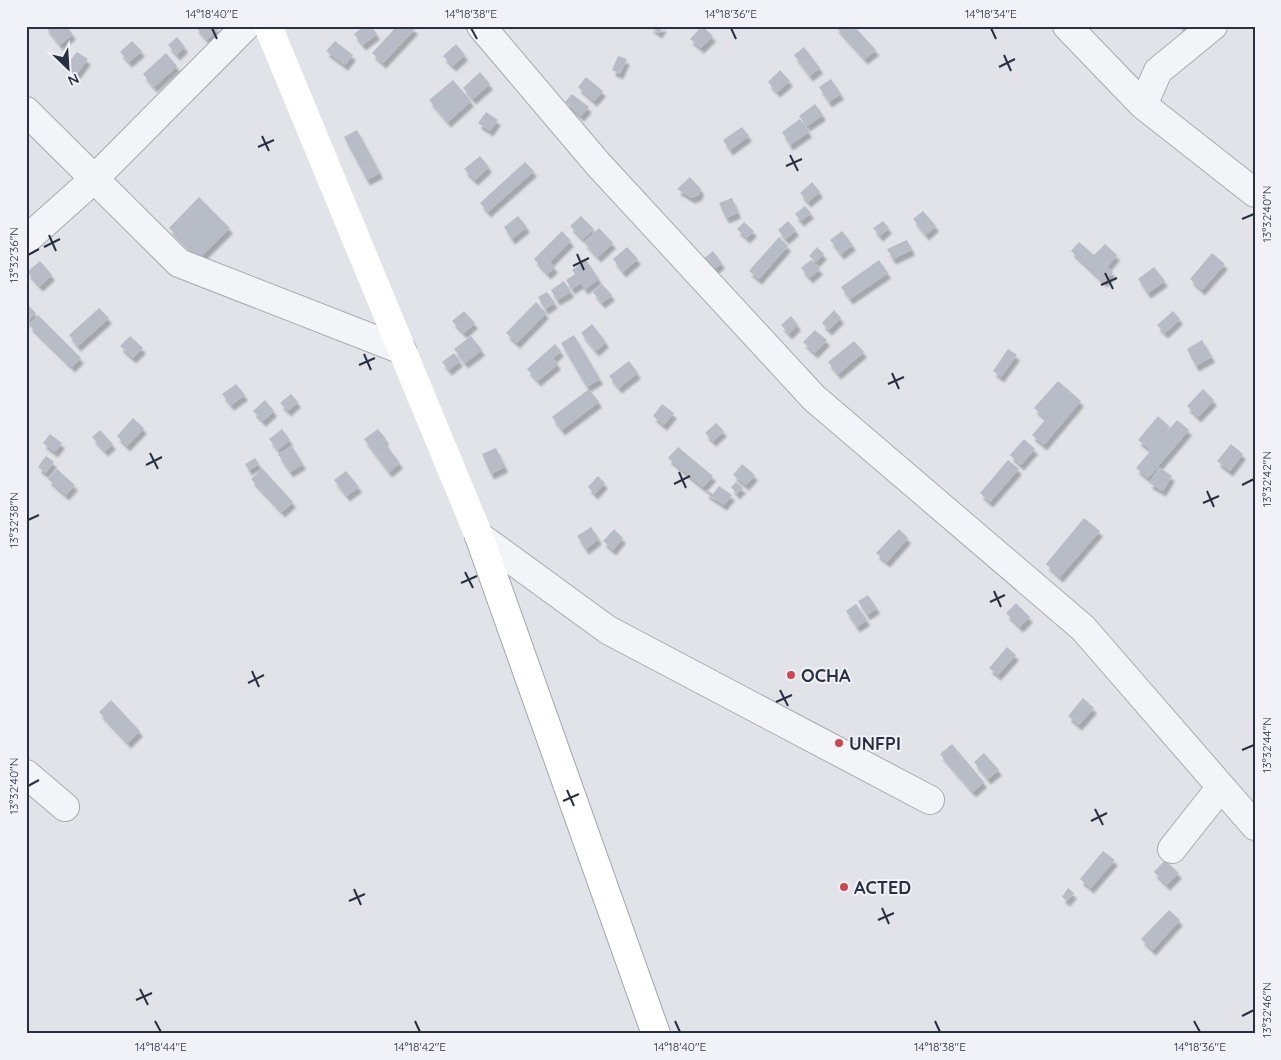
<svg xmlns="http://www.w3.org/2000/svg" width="1281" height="1060" viewBox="0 0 1281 1060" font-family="Quicksand,sans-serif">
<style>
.building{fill:#b8bcc6;filter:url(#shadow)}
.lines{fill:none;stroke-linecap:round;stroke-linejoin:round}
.minor-casing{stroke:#a6aab3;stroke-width:30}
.primary-casing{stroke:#a0a6b5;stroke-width:30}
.minor{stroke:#f3f4f8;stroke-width:28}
.secondary{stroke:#fff;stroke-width:28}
.primary{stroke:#fff;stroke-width:28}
.ticks{fill:none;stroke:#293041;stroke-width:2}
.poi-dot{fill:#ce464e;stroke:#f0f2f7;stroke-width:2}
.labels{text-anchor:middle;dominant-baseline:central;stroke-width:4;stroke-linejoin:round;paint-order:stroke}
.poi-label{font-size:18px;font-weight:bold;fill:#293041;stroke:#f0f2f7;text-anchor:start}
.neatline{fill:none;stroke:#293041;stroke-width:2}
.ticks-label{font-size:12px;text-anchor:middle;fill:#293041}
</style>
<defs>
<filter id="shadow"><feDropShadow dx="3" dy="5.5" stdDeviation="1" flood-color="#0004"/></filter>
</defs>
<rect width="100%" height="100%" fill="#e1e3e9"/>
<!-- building -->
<path class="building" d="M45,26H66L73,34L60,45Z
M195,26H222L207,40Z
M364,26H371L377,34L363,45L354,34Z
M397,26H412L415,29L383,63L372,53Z
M649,26H664L659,33Z
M702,26L713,36L701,48L690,39Z
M835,26H854L876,50L865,59Z
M1178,26H1193L1185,33Z
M177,37L185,47L177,55L168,45Z
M132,41L142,51L129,62L120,52Z
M335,41L353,55L345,65L326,51Z
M456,44L465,55L453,66L443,56Z
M804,47L820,68L810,76L794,55Z
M77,52L88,59L77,74L66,66Z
M166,53L177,66L154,87L143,74Z
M618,56L627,59L620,74L612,70Z
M780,70L790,81L777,92L768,82Z
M480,72L490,84L473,99L463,88Z
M586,77L603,91L594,101L578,87Z
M831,79L841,94L829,102L819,87Z
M453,80L471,101L448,122L429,100Z
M572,94L589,107L581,116L565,102Z
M815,104L823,115L807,126L799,116Z
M486,112L498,120L490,131L478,123Z
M800,119L809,132L790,145L782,132Z
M742,127L749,136L730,150L723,140Z
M357,130L380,173L367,180L344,137Z
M480,156L489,167L475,180L464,169Z
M525,162L534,171L488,212L480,203Z
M690,177L701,189L699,195L692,198L677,189Z
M812,182L820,192L808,202L800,193Z
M199,197L230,228L200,258L169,228Z
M732,198L738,213L726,218L719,203Z
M805,206L811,213L801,221L795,214Z
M923,211L936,226L926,235L913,219Z
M518,216L527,227L512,239L504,227Z
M581,216L594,229L583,239L570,226Z
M788,221L796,230L786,239L778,230Z
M883,221L889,228L880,236L873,228Z
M744,222L754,231L747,238L737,229Z
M599,228L613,243L598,257L584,242Z
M562,231L571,241L550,262L555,267L548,274L534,259Z
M842,231L853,245L841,254L830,240Z
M779,237L788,246L759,279L749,271Z
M907,240L912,250L893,259L887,249Z
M1079,242L1094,255L1105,244L1117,255L1107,267L1113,272L1104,282L1071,251Z
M627,247L638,259L623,272L613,259Z
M817,247L824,254L816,262L809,256Z
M713,251L722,263L711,272L702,260Z
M1212,253L1225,264L1202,290L1190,279Z
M586,260L599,279L585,289L581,283L572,289L566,280L575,274L572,270Z
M811,260L820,269L810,278L801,268Z
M879,260L888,273L850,299L841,287Z
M40,261L52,275L40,286L27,272Z
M1154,267L1165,281L1148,293L1138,279Z
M564,281L571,292L557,300L551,290Z
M602,284L612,295L602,303L593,292Z
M547,292L555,303L545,309L538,297Z
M536,302L546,313L517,343L506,333Z
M26,303L36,313L26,322Z
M99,308L109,318L78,346L69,335Z
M834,310L841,318L829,330L822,323Z
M464,311L475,323L464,333L452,321Z
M1173,311L1180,319L1165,333L1157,325Z
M38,315L81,358L72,367L29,325Z
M791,316L798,325L789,334L781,325Z
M592,324L606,342L596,351L581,333Z
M815,330L827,340L815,353L803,342Z
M574,335L600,379L587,387L561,343Z
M130,336L143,348L133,358L120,346Z
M471,336L482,350L465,363L454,349Z
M1202,340L1212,357L1196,366L1187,349Z
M854,341L864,352L838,374L828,362Z
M555,344L561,351L553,358L558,364L538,381L527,369Z
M1008,349L1017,355L1001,377L993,371Z
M454,353L460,361L449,370L442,362Z
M629,361L638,373L619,388L609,376Z
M1058,381L1081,401L1044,445L1032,435L1046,419L1034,408Z
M236,384L245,395L231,405L222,394Z
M589,389L599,402L562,430L552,417Z
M1203,389L1214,400L1198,417L1187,406Z
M291,394L298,402L288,411L280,403Z
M265,400L274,411L263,421L253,411Z
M662,404L674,413L664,425L653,416Z
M1158,416L1170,427L1154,447L1177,420L1189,430L1148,478L1136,468L1151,450L1138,440Z
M133,418L144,428L127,446L117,436Z
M716,423L724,431L713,441L705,433Z
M282,429L290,440L278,450L269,439Z
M378,429L386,439L384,442L400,463L389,472L364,439Z
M100,430L113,444L105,451L92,437Z
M50,434L62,443L55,452L43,443Z
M1024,439L1035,449L1021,465L1010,455Z
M1231,444L1243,454L1230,471L1217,461Z
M292,446L303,464L290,472L278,454Z
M678,447L713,476L703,487L668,458Z
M496,448L505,467L491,474L482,454Z
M46,456L54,462L46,473L38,467Z
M255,458L259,464L249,470L245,464Z
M1008,460L1019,469L990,502L980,493Z
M742,464L755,475L746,485L733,475Z
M1159,467L1172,476L1163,491L1149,483Z
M262,468L293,502L282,512L251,479Z
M57,469L75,485L66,495L48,479Z
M346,471L359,487L347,496L334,480Z
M598,476L605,483L595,494L588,487Z
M736,482L743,488L737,494L731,487Z
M719,486L732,495L724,505L706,493L707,490L713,494Z
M1084,518L1100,531L1060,577L1046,564Z
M591,527L599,539L586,549L577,536Z
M614,529L623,538L613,550L603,541Z
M899,529L908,538L887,562L876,553Z
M868,595L877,608L867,615L858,601Z
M1016,603L1030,617L1020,627L1006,613Z
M856,604L867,620L857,627L846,611Z
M1007,647L1016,655L998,675L989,668Z
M1083,698L1094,708L1079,725L1068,716Z
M111,700L140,731L128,743L99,712Z
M952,744L984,782L973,792L940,754Z
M984,753L999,770L988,779L974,762Z
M1103,851L1115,860L1091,888L1080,879Z
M1165,860L1179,873L1167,885L1154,872Z
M1068,888L1074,893L1067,901L1062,897Z
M1169,910L1180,920L1153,950L1141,939Z"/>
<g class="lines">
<defs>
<path id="minor" d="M481,26L598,164L814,398L1083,628L1255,826
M1067,26L1143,105L1255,193
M1143,105L1158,71L1213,26
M26,111L179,263L402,350
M26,240L93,180L246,26
M479,536L608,630L930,800
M26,774L65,807
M1172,849L1221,787"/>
<path id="primary" d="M479,536L656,1034"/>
</defs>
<!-- minor casing -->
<use href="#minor" class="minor-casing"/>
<!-- primary casing -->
<use href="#primary" class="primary-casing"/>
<!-- minor -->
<use href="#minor" class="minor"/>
<!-- secondary -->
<path class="secondary" d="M268,26L479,536"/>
<!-- primary -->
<use href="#primary" class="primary"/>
</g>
<!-- ticks -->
<path class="ticks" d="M212,28L217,39M471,28L477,39M731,28L736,39M991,28L996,39M1004,55L1011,71M999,67L1015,59M262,136L269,151M258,147L274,140M790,155L798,171M786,166L802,159M1242,219L1254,214M49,235L56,251M44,247L60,239M577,254L584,270M28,255L39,249M573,266L589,258M1105,273L1113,289M1101,285L1117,278M364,354L371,370M359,365L375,358M892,373L899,389M888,384L904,377M150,453L158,469M146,465L162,457M679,472L686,488M674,484L690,476M1242,485L1254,479M1207,491L1214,507M1203,503L1219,496M28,520L39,515M465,572L473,588M461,583L477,576M994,591L1001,607M990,602L1005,595M252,671L259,687M248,683L264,675M780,690L788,706M776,702L792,695M1242,750L1254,745M28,786L39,780M567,790L574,806M563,801L579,794M1095,809L1103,825M1091,821L1107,813M354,889L361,905M349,901L365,894M882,908L889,924M878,920L894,913M140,989L148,1005M136,1000L152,993M1242,1016L1254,1010M155,1021L161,1032M415,1021L420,1032M675,1021L680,1032M935,1021L940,1032M1194,1021L1200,1032"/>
<!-- markers -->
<g class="poi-dot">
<circle cx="791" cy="675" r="5"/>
<circle cx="839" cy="743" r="5"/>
<circle cx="844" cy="887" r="5"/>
</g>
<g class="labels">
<!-- poi labels -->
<g class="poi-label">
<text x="801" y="675">OCHA</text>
<text x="849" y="743">UNFPI</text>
<text x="854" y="887">ACTED</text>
</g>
</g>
<!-- border -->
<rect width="1281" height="1060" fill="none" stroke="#f0f2f7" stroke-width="55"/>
<!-- north arrow -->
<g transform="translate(68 68) rotate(155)" stroke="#f0f2f7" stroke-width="4" paint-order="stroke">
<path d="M0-4L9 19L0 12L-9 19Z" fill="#293041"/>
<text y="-8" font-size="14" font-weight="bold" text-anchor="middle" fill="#293041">N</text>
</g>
<rect x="28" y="28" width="1226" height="1004" class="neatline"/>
<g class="ticks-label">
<text x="212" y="18">14°18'40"E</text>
<text x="471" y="18">14°18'38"E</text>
<text x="731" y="18">14°18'36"E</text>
<text x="991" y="18">14°18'34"E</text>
<text transform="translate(1267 214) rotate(-90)" y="4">13°32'40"N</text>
<text transform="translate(14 255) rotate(-90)" y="4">13°32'36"N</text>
<text transform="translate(1267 479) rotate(-90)" y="4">13°32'42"N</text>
<text transform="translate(14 520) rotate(-90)" y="4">13°32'38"N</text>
<text transform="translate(1267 745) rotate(-90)" y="4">13°32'44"N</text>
<text transform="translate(14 786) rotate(-90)" y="4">13°32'40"N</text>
<text transform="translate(1267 1010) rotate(-90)" y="4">13°32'46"N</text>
<text x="161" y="1051">14°18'44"E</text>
<text x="420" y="1051">14°18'42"E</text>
<text x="680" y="1051">14°18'40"E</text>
<text x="940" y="1051">14°18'38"E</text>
<text x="1200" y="1051">14°18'36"E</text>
</g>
</svg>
